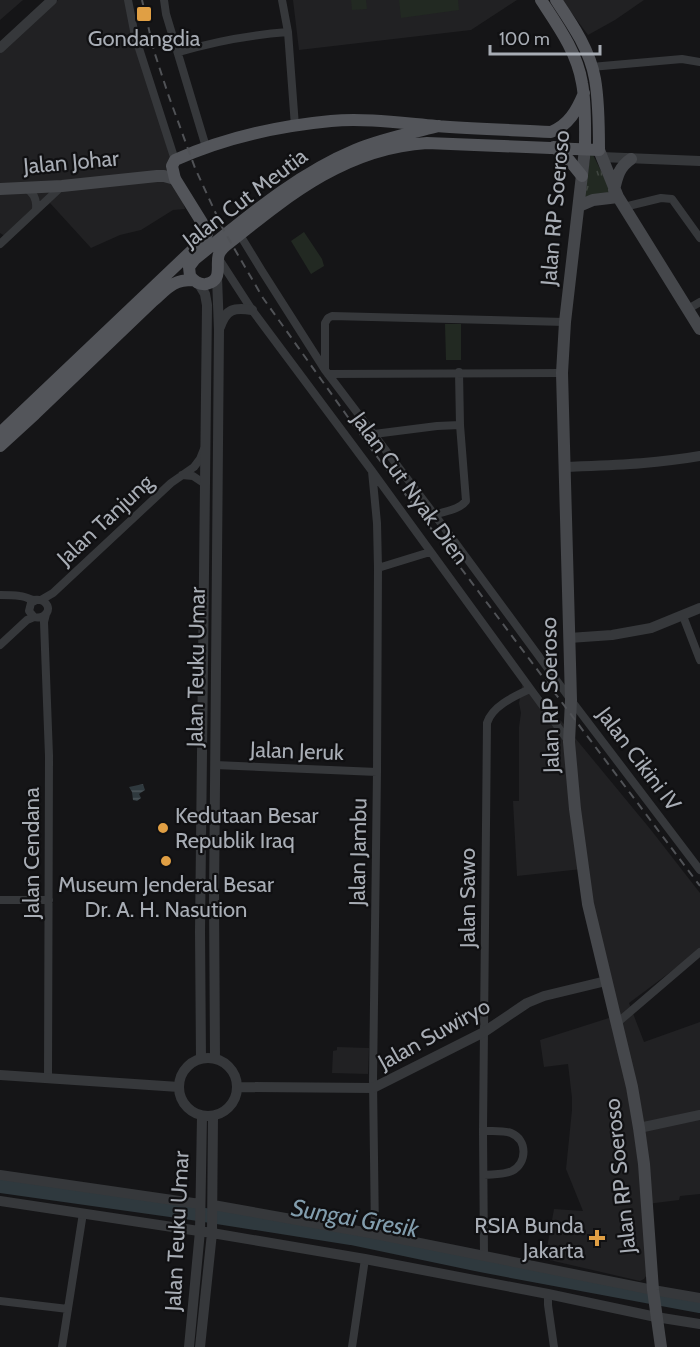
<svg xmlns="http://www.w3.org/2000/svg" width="700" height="1347" viewBox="0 0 700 1347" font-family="Cabin,sans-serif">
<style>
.built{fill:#212123}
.park{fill:url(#park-tufts)}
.garden{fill:#222922}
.water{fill:url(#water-rules)}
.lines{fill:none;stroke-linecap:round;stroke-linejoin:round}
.river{stroke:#2f393e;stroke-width:14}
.minor{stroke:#36383b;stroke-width:8}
.tertiary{stroke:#36383b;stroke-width:10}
.secondary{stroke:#45474b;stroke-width:12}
.primary{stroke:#53555a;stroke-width:12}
.rail{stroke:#505256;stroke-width:2;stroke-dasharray:8 6;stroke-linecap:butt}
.poi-dot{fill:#e09f44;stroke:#101012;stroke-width:2}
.labels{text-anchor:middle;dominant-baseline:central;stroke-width:4.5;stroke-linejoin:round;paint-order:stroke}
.poi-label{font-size:22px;fill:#a8adb5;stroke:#101012}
.street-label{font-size:22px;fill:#a8adb5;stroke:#101012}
.water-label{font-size:24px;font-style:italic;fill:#829dad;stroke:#101012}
</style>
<defs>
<pattern id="park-tufts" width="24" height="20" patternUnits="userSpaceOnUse" patternTransform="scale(1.5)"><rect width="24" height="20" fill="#222922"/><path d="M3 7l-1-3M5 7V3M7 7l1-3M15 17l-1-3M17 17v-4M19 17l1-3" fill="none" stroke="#3f4540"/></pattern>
<pattern id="water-rules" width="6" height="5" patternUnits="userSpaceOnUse" patternTransform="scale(1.5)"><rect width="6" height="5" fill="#2f393e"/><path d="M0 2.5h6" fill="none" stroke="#4a5358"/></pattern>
</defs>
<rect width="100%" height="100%" fill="#151517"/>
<!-- built -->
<path class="built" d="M0,0H23L0,20Z
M58,0H126L185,209L173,210L141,230L120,235L91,248L50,203L8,238L0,233V50Z
M293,0H517L471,30L299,50Z
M562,0H644L615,20L588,35Z
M524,676L651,830L700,893V950L629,1003L644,1042L700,1022V1194L680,1196L679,1200L647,1204V1275L644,1279L640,1281L545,1259L554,1209L583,1211L566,1169L572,1110V1098L568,1064L544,1067L540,1040L612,1017L582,869L517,876L513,801H519V727L521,713L519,703Z
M337,1047L369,1048L368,1074L332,1073L333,1051L337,1050Z"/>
<!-- park -->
<path class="park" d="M591,151L613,195L584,201Z"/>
<!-- garden -->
<path class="garden" d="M351,0H366L367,9L352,10Z
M399,0H458L459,10L401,18Z
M304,232L322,259L324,266L311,274L291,241Z
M445,324H461V360H446Z"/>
<!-- water -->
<path class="water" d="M143,784L145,790L139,794L141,798L137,801L133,800L132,792L129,787Z"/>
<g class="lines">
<!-- river -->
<path class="river" d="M0,1186L192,1213L351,1238L485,1266L700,1306"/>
<!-- minor -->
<path class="minor" d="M128,0L135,36L175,160
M164,0L166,14L206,147
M282,0L288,32L295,126
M179,52C216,41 249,35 288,32
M591,67L682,59L700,62
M26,188C34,193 37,200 36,209
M624,207L661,198L672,199L700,238
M240,235L262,271L325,370L443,526L571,700L700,870
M0,244L62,186
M219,259L252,310L372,471L569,742
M688,309L700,302
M325,369V323L328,318L332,316L565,322
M328,374L562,373
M374,434L437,426L460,425
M372,471L377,523L378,568L377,772L373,1081L375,1234
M182,475L193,476L205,484
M434,515C445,511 459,510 466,501L460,425L459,372
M378,568L430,552
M0,595C6,595 13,595 20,596C24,596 29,599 33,600C38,600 39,599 43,601C54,608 45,620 34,617L29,611L31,603L36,600
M41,600L53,593L171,483L194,467L200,459L204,449
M46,614L44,622L49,756L48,1077
M683,616L700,660
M0,645L27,620L34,617
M215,765L377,772
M0,900H49
M617,1023L700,952
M483,1131C492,1131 504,1130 511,1133C528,1140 527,1163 512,1171C504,1175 492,1174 484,1175
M484,1257L483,1131L487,723C492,706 515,696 530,689
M548,1294V1305L554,1347
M0,1301L68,1309
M62,1347L83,1213
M352,1347L365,1259"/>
<!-- tertiary -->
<path class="tertiary" d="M0,48L52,0
M601,157L700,161
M199,284L205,294L207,305L200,932L201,1059
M220,327C226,309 234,307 252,310
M565,467C610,465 655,464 700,456
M569,638L612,635L651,628L700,608
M179 1087a29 29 0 1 1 58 0a29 29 0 1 1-58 0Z
M215,1058L214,899L219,330L217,277
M0,1075L179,1087
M238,1087L373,1088L484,1032L527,1003L544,996L606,981
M639,1128L700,1115
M0,1175L200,1204
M0,1201L212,1233L365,1259L548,1294L656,1317L700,1324
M213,1205L375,1234L653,1290L700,1298
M189,1347L200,1231L202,1116
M200,1347L212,1233L213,1116"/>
<!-- secondary -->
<path class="secondary" d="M585,149L565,322L562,373L571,700L569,742L575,809L588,904L632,1087L639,1128L644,1164L653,1290L661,1347
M599,150L618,197L700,329
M0,189L62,186L157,176H164L175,179
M614,190C617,177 619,167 631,159
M579,206L593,200L618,197"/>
<!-- primary -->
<path class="primary" d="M541,0C558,26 577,52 582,83C586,104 585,127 585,149
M439,126C411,133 381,139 355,150C295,175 245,219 195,259L189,267L190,276C194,281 199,285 206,284C224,281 215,264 219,254C221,249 225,246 229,243C289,195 346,148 427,143L599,150C599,127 599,102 595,79C590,50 572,24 556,0
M554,147L569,160L582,176
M0,433L204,239L207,234L206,229L175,179L172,166L175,160C224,138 278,126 331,121C365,118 401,123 436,126C474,129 513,130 551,132C569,125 577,110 584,93
M0,446L35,414L153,301C168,288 172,280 193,280"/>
<!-- rail -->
<path class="rail" d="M142,0L154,51L168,94L195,168L223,229L263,298L360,434L700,886"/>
</g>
<!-- markers -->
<g class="poi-dot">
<rect x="136" y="6" width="16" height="16" rx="3"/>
<circle cx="163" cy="828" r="6"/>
<circle cx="166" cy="861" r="6"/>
<path d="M594 1229h6v6h6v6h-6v6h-6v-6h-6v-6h6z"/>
</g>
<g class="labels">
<!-- poi labels -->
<g class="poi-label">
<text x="144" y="38">Gondangdia</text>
<text x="175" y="815" text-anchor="start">Kedutaan Besar<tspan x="175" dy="25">Republik Iraq</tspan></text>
<text x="166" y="884">Museum Jenderal Besar<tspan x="166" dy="25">Dr. A. H. Nasution</tspan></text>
<text x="584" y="1225" text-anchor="end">RSIA Bunda<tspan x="584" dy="25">Jakarta</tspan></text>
</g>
<!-- street labels -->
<g class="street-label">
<text transform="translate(71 162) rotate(-5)">Jalan Johar</text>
<text transform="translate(245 198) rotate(-37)">Jalan Cut Meutia</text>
<text transform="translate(555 208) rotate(-85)">Jalan RP Soeroso</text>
<text transform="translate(410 488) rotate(54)">Jalan Cut Nyak Dien</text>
<text transform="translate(105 520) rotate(-43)">Jalan Tanjung</text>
<text transform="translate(196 667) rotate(-89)">Jalan Teuku Umar</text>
<text transform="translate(550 695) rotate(-91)">Jalan RP Soeroso</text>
<text transform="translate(297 751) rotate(2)">Jalan Jeruk</text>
<text transform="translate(639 759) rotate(53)">Jalan Cikini IV</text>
<text transform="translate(358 852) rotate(-89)">Jalan Jambu</text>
<text transform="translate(31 853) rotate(-90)">Jalan Cendana</text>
<text transform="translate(467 898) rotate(-90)">Jalan Sawo</text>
<text transform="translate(434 1034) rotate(-29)">Jalan Suwiryo</text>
<text transform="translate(620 1176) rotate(-96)">Jalan RP Soeroso</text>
<text transform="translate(177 1231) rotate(-87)">Jalan Teuku Umar</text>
</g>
<!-- water labels -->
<g class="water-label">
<text transform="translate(355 1218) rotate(10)">Sungai Gresik</text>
</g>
</g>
<!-- scale -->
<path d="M490 45v9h110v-9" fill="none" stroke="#a8adb5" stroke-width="3"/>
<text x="499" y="45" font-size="18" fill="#a8adb5" stroke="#101012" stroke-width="4.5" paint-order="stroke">100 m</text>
</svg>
